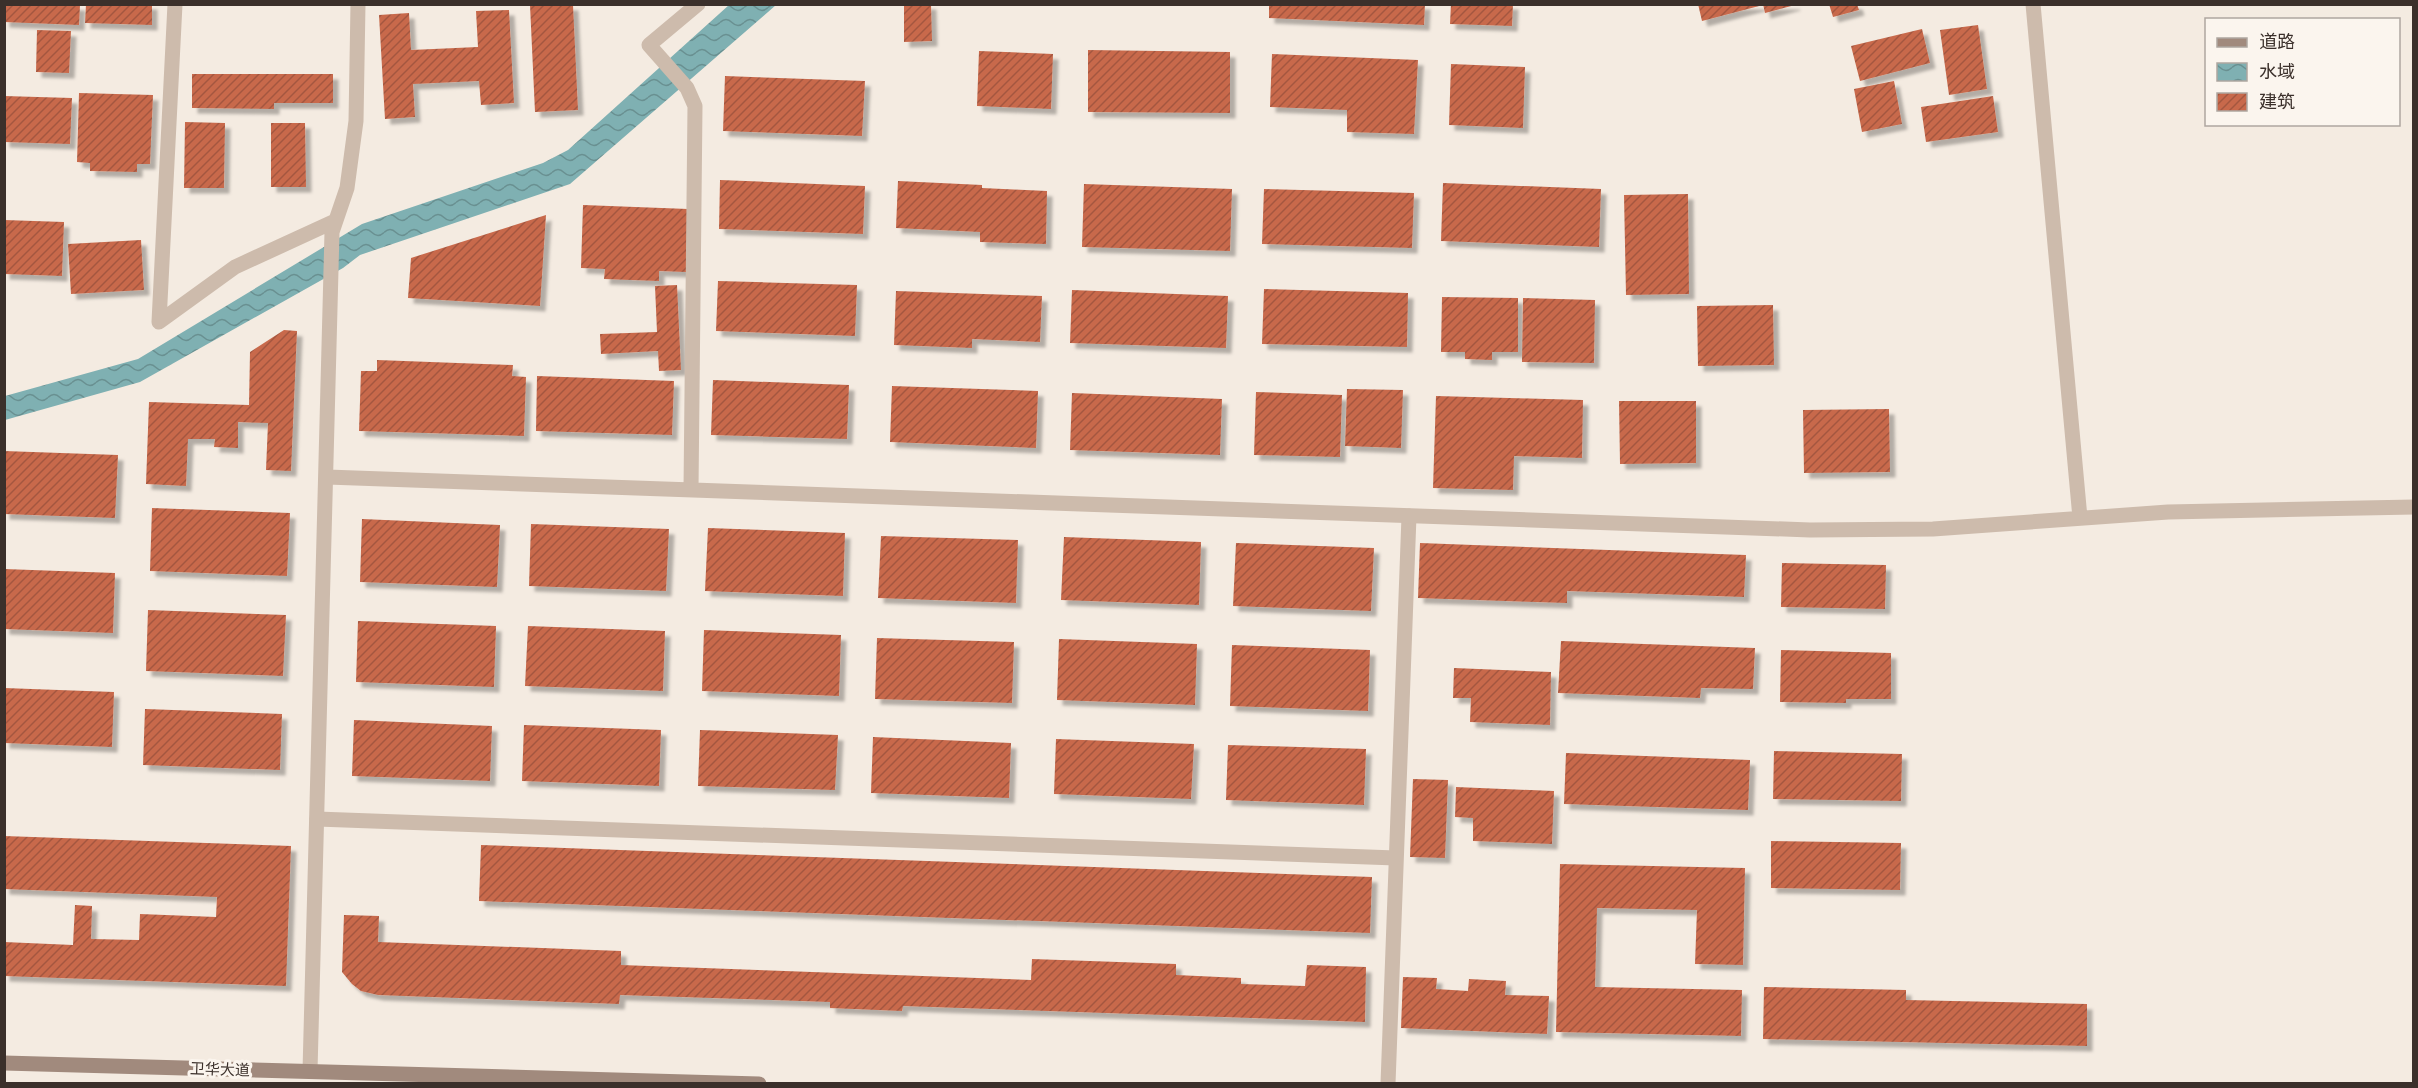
<svg xmlns="http://www.w3.org/2000/svg" width="2418" height="1088" viewBox="0 0 2418 1088" font-family="Helvetica,'Noto Sans SC',sans-serif">
<style>
.water{fill:url(#water-waves)}
.building{fill:url(#building-hatch);filter:url(#shadow)}
.lines{fill:none;stroke-linecap:round;stroke-linejoin:round}
.service{stroke:#cdbbac;stroke-width:15}
.minor{stroke:#cdbbac;stroke-width:15}
.secondary{stroke:#a18a7d;stroke-width:15}
.labels{text-anchor:middle;dominant-baseline:central;stroke-width:6;stroke-linejoin:round;paint-order:stroke}
.street-label{font-size:15px;fill:#3b302b;stroke:#fbf5ee}
</style>
<defs>
<pattern id="water-waves" width="16" height="10" patternUnits="userSpaceOnUse" patternTransform="scale(1.5)"><rect width="16" height="10" fill="#7fb0b2"/><path d="M0 5q4-4 8 0t8 0" fill="none" stroke="#699091"/></pattern>
<pattern id="building-hatch" width="6" height="6" patternUnits="userSpaceOnUse" patternTransform="scale(1.5)"><rect width="6" height="6" fill="#c8694b"/><path d="M-1 1l2-2M0 6l6-6M5 7l2-2" fill="none" stroke="#a4573f"/></pattern>
<filter id="shadow"><feDropShadow dx="5.5" dy="5.5" stdDeviation="1.5" flood-color="#0004"/></filter>
</defs>
<rect width="100%" height="100%" fill="#f4ebe1"/>
<!-- water -->
<path class="water" d="M729,5H776L570,184L360,255L343,268L140,382L5,420V396L138,359L362,224L543,163L568,150Z"/>
<!-- building -->
<path class="building" d="M86,4H152V25L85,23Z
M904,4H931L932,41L904,42Z
M1269,4H1425L1424,25L1269,18Z
M1451,4H1513L1512,26L1450,24Z
M1698,4H1763V5L1702,21Z
M1763,4H1795V5L1765,13Z
M1829,4H1857L1859,10L1833,17Z
M4,5H80L79,25L4,22Z
M530,5H573L578,110L535,112Z
M509,10L514,103L481,105L479,81L413,84L415,117L385,119L379,15L409,13L411,50L478,47L476,11Z
M1978,25L1987,89L1949,95L1940,30Z
M1922,29L1930,63L1860,81L1851,46Z
M37,30L71,31L69,73L36,72Z
M1088,50L1230,52V113L1088,112Z
M979,51L1053,54L1051,109L977,106Z
M1272,54L1418,60L1414,134L1347,132V110L1270,107Z
M1451,64L1525,67L1523,128L1449,125Z
M192,74H333V103H274V109L192,108Z
M725,76L865,81L862,136L723,131Z
M1894,81L1902,124L1862,132L1854,89Z
M79,93L153,95L150,164H137V172L90,171V163L77,162Z
M4,96L72,98L70,144L4,142Z
M1993,96L1998,132L1926,142L1921,107Z
M185,122L225,123L224,188H184Z
M271,123H305L306,187H271Z
M720,180L865,186L863,234L719,229Z
M898,181L982,185V188L1047,191L1046,244L980,242V232L896,228Z
M1443,183L1601,189L1599,247L1441,241Z
M1084,184L1232,189L1230,251L1082,247Z
M1264,189L1414,193L1412,248L1262,244Z
M1688,194L1689,294L1626,295L1624,195Z
M583,205L688,209L686,272L659,271V281L604,279L605,269L581,268Z
M546,215L540,306L408,298L411,258Z
M4,220L64,222L62,276L4,274Z
M141,240L144,290L71,294L68,244Z
M718,281L857,285L855,336L716,331Z
M677,285L681,370L659,371L658,351L601,354L600,334L657,332L655,286Z
M1264,289L1408,293L1407,347L1262,344Z
M1072,290L1228,296L1226,348L1070,343Z
M896,291L1042,296L1040,342L972,339V348L894,345Z
M1442,297L1518,298V352H1492V360L1465,359V352H1441Z
M1523,298L1595,300L1594,363L1522,362Z
M1773,305L1774,365L1698,366L1697,306Z
M284,330L297,331L291,471L266,470L268,423L238,422V448L214,447L215,439H188L186,486L146,484L149,402L249,405L250,352Z
M377,360L513,365L512,376L526,377L524,436L359,431L361,371H377Z
M537,376L674,381L672,435L536,431Z
M713,380L849,385L847,439L711,435Z
M892,386L1038,391L1036,448L890,442Z
M1347,389L1403,390L1401,448L1345,446Z
M1256,392L1342,395L1340,457L1254,455Z
M1072,393L1222,399L1220,455L1070,450Z
M1436,396L1583,400L1582,458L1514,456L1513,490L1433,488Z
M1619,401H1696V463L1620,464Z
M1889,409L1890,472L1804,473L1803,410Z
M4,451L118,455L115,518L4,514Z
M152,508L290,513L287,576L150,571Z
M362,519L500,525L497,587L360,582Z
M531,524L669,529L666,591L529,586Z
M708,528L845,533L843,596L705,591Z
M881,536L1018,540L1016,603L878,598Z
M1064,537L1201,542L1199,605L1061,600Z
M1236,543L1374,548L1371,611L1233,606Z
M1420,543L1746,555L1744,597L1567,591V603L1418,598Z
M1782,563L1886,565L1885,609L1781,607Z
M4,569L115,573L113,633L4,629Z
M148,610L286,615L283,676L146,671Z
M358,621L496,626L494,687L356,682Z
M528,626L665,631L663,691L525,686Z
M704,630L841,635L839,696L702,691Z
M877,638L1014,642L1012,703L875,699Z
M1059,639L1197,644L1195,705L1057,700Z
M1561,641L1755,648L1753,689L1701,688L1700,698L1558,693Z
M1232,645L1370,650L1368,711L1230,706Z
M1781,650L1891,653V699H1846V703L1780,702Z
M1454,668L1551,672L1550,725L1470,722L1471,698H1453Z
M4,688L114,692L112,747L4,743Z
M145,709L282,714L280,770L143,765Z
M354,720L492,726L490,781L352,776Z
M524,725L661,730L659,786L522,781Z
M700,730L838,735L835,790L698,786Z
M873,737L1011,743L1009,798L871,793Z
M1056,739L1194,744L1191,799L1054,794Z
M1228,745L1366,749L1364,805L1226,800Z
M1774,751L1902,754L1901,801L1773,799Z
M1566,753L1750,760L1748,810L1564,804Z
M1413,779L1448,780L1445,858L1410,857Z
M1456,787L1554,791L1552,844L1473,841V818L1455,817Z
M4,836L291,846L286,986L4,976V942L73,945L75,905L92,906L91,939L139,940L140,914L216,917L217,897L4,889Z
M1771,841L1901,843L1900,890L1771,888Z
M481,845L1372,877L1370,933L479,901Z
M1560,864L1745,868L1743,965L1695,964L1697,910L1597,908L1595,987L1742,990L1741,1036L1556,1032Z
M344,915L379,916L378,942L621,951V965L1031,980L1032,959L1176,964V975L1241,978V984L1305,986L1307,965L1366,967L1365,1022L903,1006L902,1011L830,1008V1002L620,995L619,1004L378,995L361,991L352,984L342,972Z
M1403,977L1437,978L1436,989L1468,991L1469,979L1506,981L1505,995L1549,996L1547,1034L1401,1028Z
M1764,987L1906,990V1000L2087,1004V1046L1763,1039Z"/>
<g class="lines">
<!-- service -->
<path class="service" d="M317,819L1396,858
M1388,1084L1409,516"/>
<!-- minor -->
<path class="minor" d="M2033,4L2080,518
M159,322L175,4
M159,322L235,267L335,221
M327,477L1810,530L1933,529L2168,512L2414,507
M691,490L695,106L687,88L649,45L698,4
M310,1071L332,232L347,188L356,121L358,4"/>
<!-- secondary -->
<path class="secondary" d="M4,1063L759,1084"/>
</g>
<g class="labels">
<!-- street labels -->
<g class="street-label">
<text transform="translate(220 1069) rotate(2)">卫华大道</text>
</g>
</g>
<!-- border -->
<rect width="2418" height="1088" fill="none" stroke="#3b302b" stroke-width="12"/>
<!-- legend -->
<rect x="2205" y="18" width="195" height="108" fill="#fbf5ee" stroke="#aea6a0" stroke-width="1.5"/>
<rect x="2217" y="38" width="30" height="9" fill="#a18a7d" stroke="#aea6a0" stroke-width="1.5"/>
<text x="2259" y="48" font-size="18" fill="#3b302b">道路</text>
<rect x="2217" y="63" width="30" height="18" fill="url(#water-waves)" stroke="#aea6a0" stroke-width="1.5"/>
<text x="2259" y="78" font-size="18" fill="#3b302b">水域</text>
<rect x="2217" y="93" width="30" height="18" fill="url(#building-hatch)" stroke="#aea6a0" stroke-width="1.5"/>
<text x="2259" y="108" font-size="18" fill="#3b302b">建筑</text>
</svg>
